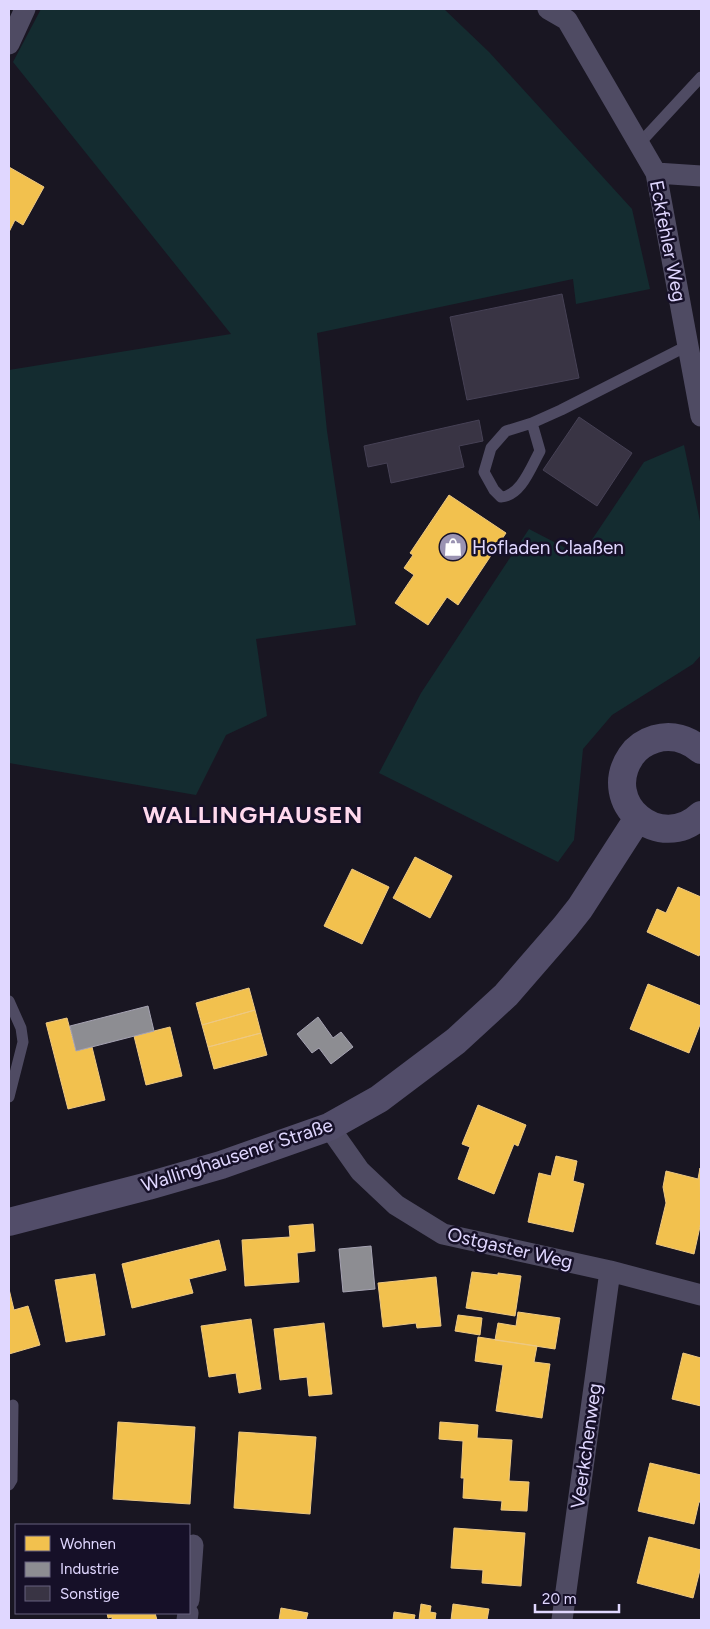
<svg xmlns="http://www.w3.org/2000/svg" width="710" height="1629" viewBox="0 0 710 1629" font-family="Figtree,sans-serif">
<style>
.green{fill:#142c30}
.homes{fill:#f2c14e;stroke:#edc883}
.industry{fill:#8d8d92;stroke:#a6a3b3}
.building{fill:#393444;stroke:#464155}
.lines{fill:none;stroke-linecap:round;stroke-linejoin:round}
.lane{stroke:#4f4b63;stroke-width:11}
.street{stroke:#4f4b63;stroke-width:21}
.secondary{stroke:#524d69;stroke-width:28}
.labels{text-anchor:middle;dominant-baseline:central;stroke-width:5;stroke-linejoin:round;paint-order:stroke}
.street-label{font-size:19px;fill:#e0d7ff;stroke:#161028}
.poi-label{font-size:19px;fill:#e0d7ff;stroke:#161028;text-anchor:start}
.district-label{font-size:24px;font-weight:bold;letter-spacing:1px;fill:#ffd9ed;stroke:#161028}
</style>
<rect width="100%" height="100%" fill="#191622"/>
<!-- green -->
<path class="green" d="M41,9H444L489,52L632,209L650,289L576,304L573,279L317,333L327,431L356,625L256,639L267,716L226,735L196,795L9,763V370L231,334L13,62Z
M684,445L701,526V655L693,664L612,715L583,749L574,840L558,862L379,773L421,693L529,529L581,556L644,462Z"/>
<!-- homes -->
<path class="homes" d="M9,167L44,187L23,225L15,220L9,232Z
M449,495L506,533L458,605L447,597L428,625L395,603L414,575L404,568L413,555L410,553Z
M415,857L452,876L430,918L393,898Z
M352,869L389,887L362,944L324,926Z
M678,887L701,897V950L699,956L647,932L657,909L666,913Z
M648,984L701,1006V1022L689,1053L630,1029Z
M249,988L255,1010L202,1025L196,1003Z
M255,1010L261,1033L208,1047L202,1025Z
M67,1018L76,1051L92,1047L105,1100L68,1109L46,1023Z
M170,1027L182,1076L146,1085L134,1036Z
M261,1033L267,1055L214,1069L208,1047Z
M478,1105L526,1125L518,1146L514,1144L494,1194L458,1179L470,1147L462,1144Z
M556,1156L577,1161L573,1181L584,1184L573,1232L528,1222L539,1173L551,1176Z
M700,1168L701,1222L694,1254L656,1244L666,1203L663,1187L666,1171L698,1179Z
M313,1224L315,1251L297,1253L299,1282L245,1286L242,1240L290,1237L289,1226Z
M219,1240L226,1270L189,1279L193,1293L132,1308L122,1264Z
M472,1272L498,1275V1273L521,1276L515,1316L466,1308Z
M95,1274L105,1335L66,1342L55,1280Z
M436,1277L441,1326L417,1328L416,1323L383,1327L378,1283Z
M9,1289L14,1310L28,1306L40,1345L9,1354Z
M518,1312L560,1318L555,1349L495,1340L498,1323L516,1326Z
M458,1315L482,1318L480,1335L455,1331Z
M251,1319L261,1389L239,1393L236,1373L209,1377L201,1326Z
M324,1323L332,1394L309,1396L307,1377L280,1380L274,1329Z
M478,1337L537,1346L534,1362L550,1364L542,1418L496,1411L503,1365L475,1361Z
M683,1353L701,1358V1406L672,1399Z
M118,1422L195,1427L190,1504L113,1499Z
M440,1422L478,1425L477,1438L512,1440L509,1481L529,1482L527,1511L501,1510L502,1501L463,1498L464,1478H461L463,1441L439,1439Z
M239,1432L316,1437L310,1514L234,1508Z
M650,1463L701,1475V1502H699L694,1524L638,1511Z
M454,1528L525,1533L521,1586L482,1583L483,1570L451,1568Z
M649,1537L701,1550V1566L693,1598L637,1583Z
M421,1604L431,1606L430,1612L436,1613L435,1620H419Z
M453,1604L489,1609L487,1620H451Z
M281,1608L308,1613L306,1620H279Z
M394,1612L415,1615L414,1620H393Z
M107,1613H155L157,1620H112V1617L108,1618Z"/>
<!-- industry -->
<path class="industry" d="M148,1006L154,1031L76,1051L70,1026Z
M318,1017L333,1038L341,1032L353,1047L331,1064L319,1048L312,1053L297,1034Z
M371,1246L375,1289L343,1292L339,1249Z"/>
<!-- building -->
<path class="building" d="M562,294L579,378L467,400L450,317Z
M579,417L632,453L597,506L543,470Z
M479,420L483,441L459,446L464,467L391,483L387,463L368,467L364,446Z"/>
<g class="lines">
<!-- lane -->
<path class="lane" d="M639,144L701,77
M532,423L540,451C531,467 521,496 501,497L494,490L484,472L491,448L506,431L532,423L561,410L687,346
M9,1001L21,1028L23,1042L9,1097
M9,1485L12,1480L13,1405"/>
<!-- street -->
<path class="street" d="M548,9L567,20L656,173L701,416
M9,44L25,9
M656,173L701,176
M329,1127L360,1171L396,1205L443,1234L610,1271L701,1295
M189,1600L193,1545
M187,1620L188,1613
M562,1620L610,1271"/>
<!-- secondary -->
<path class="secondary" d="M701,750C688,739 672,734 655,739C645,742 637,747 631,756C599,803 660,854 701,815
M9,1222L148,1186L221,1165L329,1127L379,1099L456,1041L506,995L565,927L580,908L638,818"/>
</g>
<!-- icons -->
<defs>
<symbol id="shop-disc" viewBox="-11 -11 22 22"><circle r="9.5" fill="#9a93b2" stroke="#161028"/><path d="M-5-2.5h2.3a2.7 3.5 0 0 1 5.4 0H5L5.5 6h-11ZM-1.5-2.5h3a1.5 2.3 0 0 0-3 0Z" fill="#fff"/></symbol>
</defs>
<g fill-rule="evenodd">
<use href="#shop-disc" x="437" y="531" width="32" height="32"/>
</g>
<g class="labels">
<!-- street labels -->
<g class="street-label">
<text transform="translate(668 241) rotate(79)">Eckfehler Weg</text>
<text transform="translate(237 1155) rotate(-18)">Wallinghausener Straße</text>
<text transform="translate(510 1248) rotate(13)">Ostgaster Weg</text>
<text transform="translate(586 1446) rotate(-82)">Veerkchenweg</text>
</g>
<!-- poi labels -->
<g class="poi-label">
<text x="472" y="547">Hofladen Claaßen</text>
</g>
<!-- district labels -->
<g class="district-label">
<text x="253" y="814">WALLINGHAUSEN</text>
</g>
</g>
<!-- border -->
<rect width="710" height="1629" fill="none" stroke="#e0d7ff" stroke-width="20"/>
<!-- legend -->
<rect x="15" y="1524" width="175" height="90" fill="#161028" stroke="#67607e"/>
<rect x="25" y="1536" width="25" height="15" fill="#f2c14e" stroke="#67607e"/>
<text x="60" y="1549" font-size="15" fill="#e0d7ff">Wohnen</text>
<rect x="25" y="1562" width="25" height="15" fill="#8d8d92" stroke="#67607e"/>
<text x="60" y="1574" font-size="15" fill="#e0d7ff">Industrie</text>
<rect x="25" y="1586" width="25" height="15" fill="#393444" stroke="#67607e"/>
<text x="60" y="1599" font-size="15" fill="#e0d7ff">Sonstige</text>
<!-- scale -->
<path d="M535 1604v8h84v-8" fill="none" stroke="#e0d7ff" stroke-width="2.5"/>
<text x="542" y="1604" font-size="15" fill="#e0d7ff" stroke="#161028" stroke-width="4" paint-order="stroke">20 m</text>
</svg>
